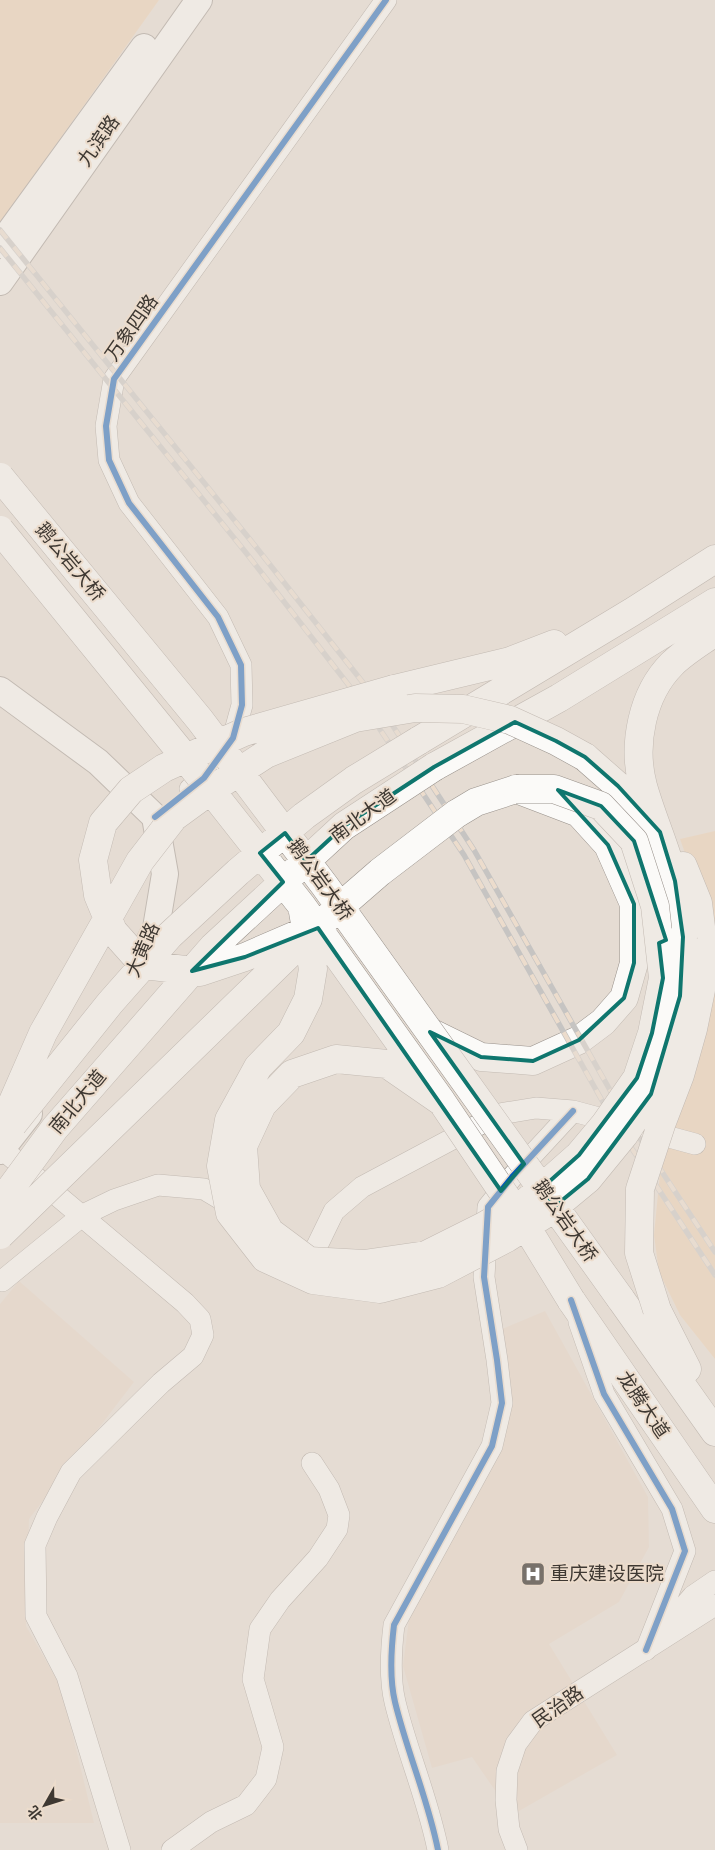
<svg xmlns="http://www.w3.org/2000/svg" width="715" height="1850" viewBox="0 0 715 1850" font-family="Signika,'Noto Sans SC',sans-serif">
<style>
.built{fill:#e4d3c4}
.green{fill:#eccfb0}
.lines{fill:none;stroke-linecap:round;stroke-linejoin:round}
.minor-casing{stroke:#98918b;stroke-width:22}
.major-casing{stroke:#98918b;stroke-width:28}
.highway-casing{stroke:#98918b;stroke-width:29}
.minor{stroke:#fbfaf8;stroke-width:21}
.major{stroke:#fbfaf8;stroke-width:26}
.highway{stroke:#fbfaf8;stroke-width:28}
.rail-casing{stroke:#c6c4c2;stroke-width:5.5}
.rail{stroke:#ecdccc;stroke-width:4;stroke-dasharray:11;stroke-linecap:butt}
.highway-bridge-casing{stroke:#98918b;stroke-width:29;stroke-linecap:butt}
.highway-bridge{stroke:#fbfaf8;stroke-width:28}
.cycleway-casing{stroke:#ecdccc;stroke-width:9}
.cycleway{stroke:#0057b8;stroke-width:6}
.marked{fill:none;stroke:#0f766e;stroke-width:4;stroke-linejoin:round}
.labels{text-anchor:middle;dominant-baseline:central;stroke-width:4;stroke-linejoin:round;paint-order:stroke}
.street-label{font-size:19px;fill:#3e3832;stroke:#ecdccc}
.poi-label{font-size:19px;fill:#3e3832;stroke:#ecdccc;text-anchor:start}
</style>
<rect width="100%" height="100%" fill="#e5dcd3"/>
<!-- built -->
<path class="built" d="M19,1281L134,1382L29,1519L26,1626L61,1687L94,1823H0V1304Z
M545,1311L648,1497L649,1547L619,1602L549,1644L617,1755L512,1815L472,1757L432,1768L403,1666L409,1619L499,1448L502,1329Z"/>
<!-- green -->
<path class="green" d="M0,0H159L0,223Z
M715,831V938L680,839Z
M715,965V1359L680,1315L659,1272L654,1235L660,1173Z"/>
<g class="lines">
<defs>
<path id="minor" d="M190,789L204,778L233,738L242,705L241,665L218,617L129,503L109,460L106,426L114,379L386,0
M2,1149L185,1303L200,1319L203,1335L193,1356L161,1383L71,1472L47,1517L35,1545L36,1616L67,1676L120,1850
M294,1262L297,1263L316,1248L334,1211L362,1187L499,1114L536,1108L573,1111L695,1144
M2,1281L83,1215L114,1200L158,1185L204,1189L236,1208
M579,1322L604,1394L672,1509L685,1551L646,1650
M663,1631L693,1596L715,1581
M172,1850L211,1822L246,1805L266,1779L273,1747L253,1679L260,1629L280,1600L318,1558L337,1529L339,1515L329,1489L312,1463
M438,1850C428,1799 407,1752 395,1702C389,1677 391,1650 394,1625L492,1446L502,1403L497,1360L484,1277L488,1207L513,1176L573,1111
M517,1850L509,1829L506,1800L507,1771L516,1744L533,1721L715,1605"/>
<path id="major" d="M0,245L144,47
M0,282L199,0
M0,690L98,762L155,817L165,874L156,928L138,964
M0,1151L29,1114"/>
<path id="highway" d="M394,689L510,661L554,644
M418,741L632,612L715,559
M585,757L618,786L650,821
M434,767L559,698L715,602
M683,866L698,903L704,951
M683,937C681,918 679,899 674,880C666,848 652,818 643,786C632,745 642,694 672,664C684,652 701,642 715,632
M430,1032L481,1057L533,1061L579,1040L603,1022L624,998L634,963V904L608,845L579,813L516,789L476,802L456,814
M620,1298L715,1432
M571,1300L715,1509
M657,1310L687,1369"/>
</defs>
<!-- minor casing -->
<use href="#minor" class="minor-casing"/>
<!-- major casing -->
<use href="#major" class="major-casing"/>
<!-- highway casing -->
<use href="#highway" class="highway-casing"/>
<!-- minor -->
<use href="#minor" class="minor"/>
<!-- major -->
<use href="#major" class="major"/>
<!-- highway -->
<use href="#highway" class="highway"/>
<defs>
<path id="rail" d="M0,230L256,547L372,694L474,850L623,1113L715,1252
M0,248L247,554L361,701L464,855L613,1120L715,1275"/>
</defs>
<!-- rail casing -->
<use href="#rail" class="rail-casing"/>
<!-- rail -->
<use href="#rail" class="rail"/>
<defs>
<path id="highway-bridge" d="M0,477L200,720L325,886L620,1298
M0,530L179,750L302,906L442,1102L527,1228L571,1300
M302,906L313,969L308,999L291,1033L258,1067L229,1120L221,1166L230,1213L265,1258L313,1280L380,1289L438,1274L507,1238L547,1213L588,1179L624,1135L651,1094L669,1044L680,996L683,937
M319,925L245,957L200,972L153,966L138,959L113,931L98,895L93,860L103,823L131,790L164,768L244,732L394,689
M442,1102L387,1064L336,1059L292,1074L262,1105L243,1146L246,1189L270,1232L309,1261L364,1264L426,1255L482,1227L527,1201L579,1155L605,1124L637,1078L652,1033L663,978L655,906L634,841L601,806L554,789H516
M13,1124L110,1003L170,935L238,872L304,816L354,780L418,741
M0,1131L43,1033L140,861L174,817L211,790L266,754L355,718L415,708L463,709L510,720L556,741L585,757
M0,1203L55,1128L213,947L344,826L434,767
M0,1235L319,925L380,872L456,814
M657,1310L639,1253L640,1189L662,1122L680,1075L693,1029L701,990L704,951"/>
</defs>
<!-- highway-bridge casing -->
<use href="#highway-bridge" class="highway-bridge-casing"/>
<!-- highway-bridge -->
<use href="#highway-bridge" class="highway-bridge"/>
<defs>
<path id="cycleway" d="M155,817L204,778L233,738L242,705L241,665L218,617L129,503L109,460L106,426L114,379L386,0
M571,1300L604,1394L672,1509L685,1551L646,1650
M438,1850C428,1799 407,1752 395,1702C389,1677 391,1650 394,1625L492,1446L502,1403L497,1360L484,1277L488,1207L513,1176L573,1111"/>
</defs>
<!-- cycleway casing -->
<use href="#cycleway" class="cycleway-casing"/>
<!-- cycleway -->
<use href="#cycleway" class="cycleway"/>
</g>
<!-- marked area -->
<path d="M0 0H715V1850H0ZM515,722L556,741L585,757L618,786L660,832L675,881L683,937L680,996L651,1094L588,1179L555,1206L542,1188L579,1155L637,1078L652,1033L663,978L659,943L666,940L634,841L601,806L558,790L608,845L634,904V963L624,998L579,1040L533,1061L481,1057L430,1032L524,1164L501,1191L318,928L245,957L192,971L283,882L260,853L285,833L306,861L344,826L434,767Z" fill="#e5dcd3" fill-opacity=".55" fill-rule="evenodd"/>
<path class="marked" d="M515,722L556,741L585,757L618,786L660,832L675,881L683,937L680,996L651,1094L588,1179L555,1206L542,1188L579,1155L637,1078L652,1033L663,978L659,943L666,940L634,841L601,806L558,790L608,845L634,904V963L624,998L579,1040L533,1061L481,1057L430,1032L524,1164L501,1191L318,928L245,957L192,971L283,882L260,853L285,833L306,861L344,826L434,767Z"/>
<!-- icons -->
<defs>
<symbol id="hospital-square" viewBox="-11 -11 22 22"><rect x="-9" y="-9" width="18" height="18" rx="4" fill="#78716a" stroke="#ecdccc"/><path d="M-5-5h3v3.5h4V-5h3V5h-3V1.5h-4V5h-3Z" fill="#fff"/></symbol>
</defs>
<g fill-rule="evenodd">
<use href="#hospital-square" x="519" y="1560" width="28" height="28"/>
</g>
<g class="labels">
<!-- street labels -->
<g class="street-label">
<text transform="translate(99 141) rotate(-55)">九滨路</text>
<text transform="translate(132 328) rotate(-55)">万象四路</text>
<text transform="translate(70 562) rotate(50)">鹅公岩大桥</text>
<text transform="translate(363 816) rotate(-36)">南北大道</text>
<text transform="translate(320 880) rotate(54)">鹅公岩大桥</text>
<text transform="translate(143 950) rotate(-67)">大黄路</text>
<text transform="translate(78 1102) rotate(-50)">南北大道</text>
<text transform="translate(565 1221) rotate(55)">鹅公岩大桥</text>
<text transform="translate(643 1405) rotate(56)">龙腾大道</text>
<text transform="translate(558 1707) rotate(-35)">民治路</text>
</g>
<!-- poi labels -->
<g class="poi-label">
<text x="550" y="1574">重庆建设医院</text>
</g>
</g>
<!-- north arrow -->
<g transform="translate(45 1805) rotate(231)" stroke="#ecdccc" stroke-width="4" paint-order="stroke">
<path d="M0-4L9 19L0 12L-9 19Z" fill="#3e3832"/>
<text y="-8" font-size="14" font-weight="bold" text-anchor="middle" fill="#3e3832">北</text>
</g>
</svg>
